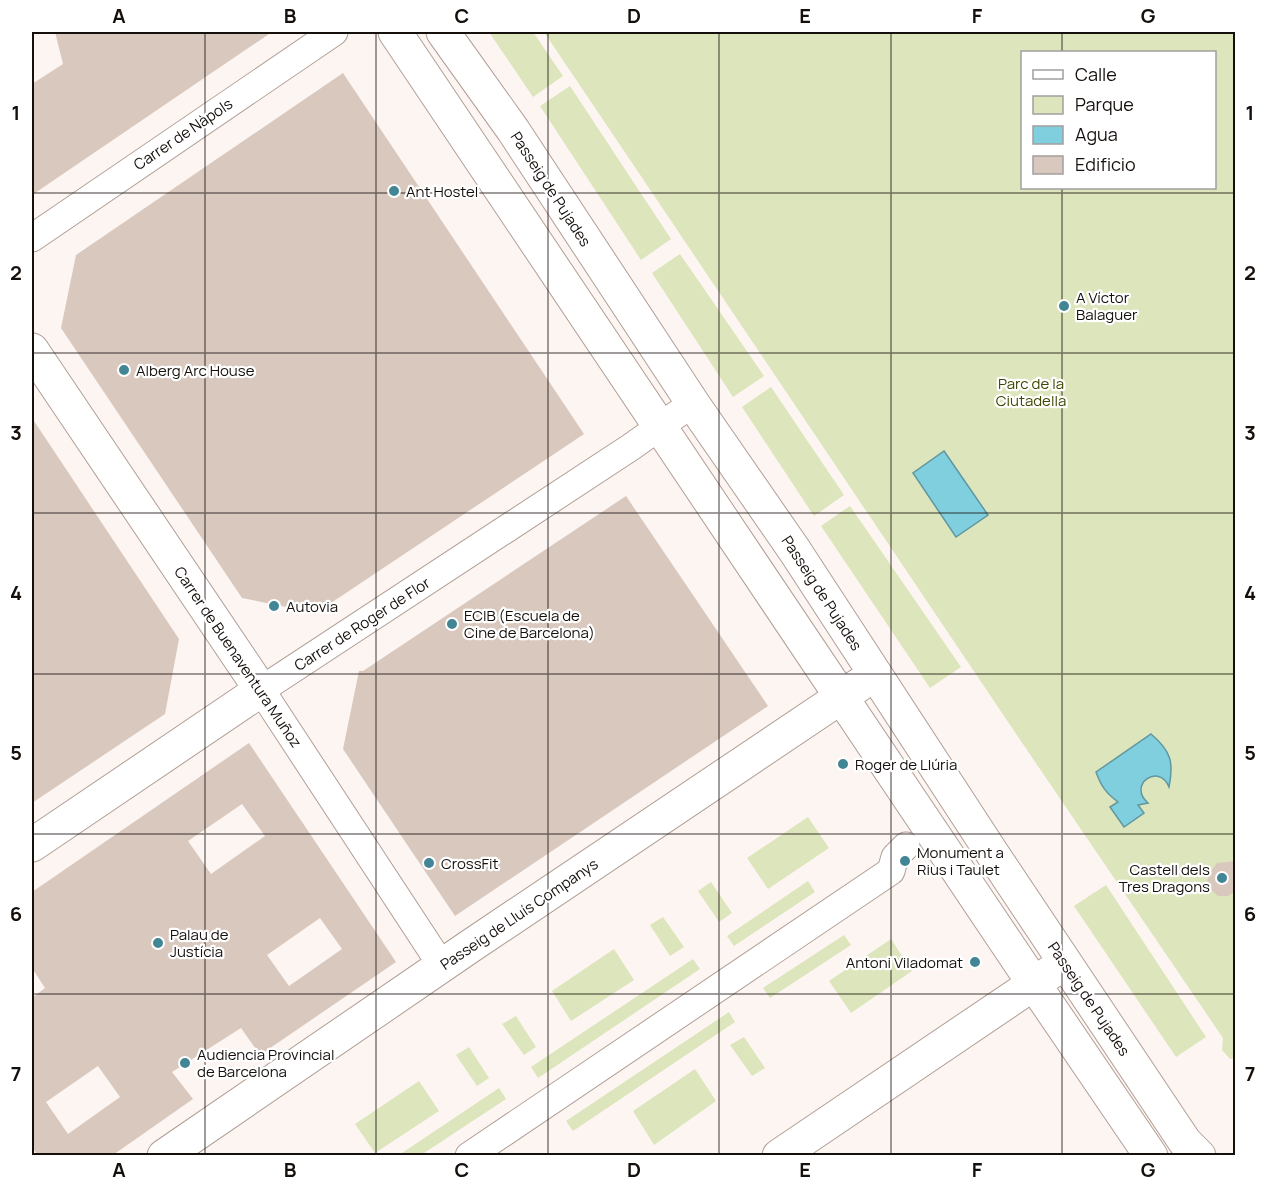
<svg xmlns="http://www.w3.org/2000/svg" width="1267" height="1187" viewBox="0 0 1267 1187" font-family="Manrope,sans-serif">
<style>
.green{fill:#dde5bc;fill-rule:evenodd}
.water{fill:#80cfdf;stroke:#6096a0;stroke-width:1.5}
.building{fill:#d9c8be;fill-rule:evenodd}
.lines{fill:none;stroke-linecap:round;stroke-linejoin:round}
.street-casing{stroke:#b09f96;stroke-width:29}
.secondary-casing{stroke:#b09f96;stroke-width:35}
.street{stroke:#fff;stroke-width:27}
.secondary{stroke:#fff;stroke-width:33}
.grid{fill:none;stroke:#16100d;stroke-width:1.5;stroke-opacity:0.55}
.poi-dot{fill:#428695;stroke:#fff;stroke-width:2}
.labels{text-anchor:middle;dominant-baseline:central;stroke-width:4.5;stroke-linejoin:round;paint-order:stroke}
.street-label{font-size:15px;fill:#16100d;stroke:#fff}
.poi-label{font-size:15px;fill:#16100d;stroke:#fff;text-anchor:start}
.park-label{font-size:15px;fill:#3f4700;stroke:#fff}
.neatline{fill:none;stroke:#16100d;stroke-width:2}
.grid-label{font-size:20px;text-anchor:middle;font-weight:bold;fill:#16100d}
</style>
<rect width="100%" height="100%" fill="#fdf5f1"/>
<!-- green -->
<path class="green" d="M489,32H533L563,76L533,97Z
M544,32H1235V1059H1230L1222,1050L1223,1038L1029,753ZM1022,52H1214V188H1022Z
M570,86L671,239L641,260L540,106Z
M680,254L764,376L733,397L652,273Z
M771,387L844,495L814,516L742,407Z
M850,506L961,667L930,688L821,526Z
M808,817L829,848L768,889L747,858Z
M808,881L815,892L734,946L727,936Z
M711,882L732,913L719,922L698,891Z
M1106,885L1206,1037L1176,1057L1074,906Z
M663,917L684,947L670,956L650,925Z
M844,935L851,945L770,998L763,988Z
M891,939L912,971L851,1013L829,981Z
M614,949L634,980L571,1021L552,991Z
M693,959L700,969L538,1078L531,1067Z
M729,1012L735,1022L573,1131L566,1121Z
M516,1016L536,1047L524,1055L502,1024Z
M744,1037L765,1068L752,1076L730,1045Z
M469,1047L489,1078L477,1086L456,1055Z
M695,1069L716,1101L654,1145L633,1111Z
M419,1081L439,1111L375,1153L355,1124Z
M499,1088L506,1099L421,1155H399Z"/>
<!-- water -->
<path class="water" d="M944,451L988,515L956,537L913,473Z
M1151,734C1171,751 1174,762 1169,787C1159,762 1127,785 1148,803L1138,805L1144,813L1124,827L1110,807L1118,802C1106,793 1101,786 1096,772Z"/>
<!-- building -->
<path class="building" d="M55,32H272L32,195V84L63,64Z
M343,73L584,434L316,613L242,598L61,328L76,255Z
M32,418L179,639L165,714L32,803Z
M626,496L768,706L455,916L343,749L359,671H363Z
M249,743L396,962L260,1055L241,1028L172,1072L193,1099L113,1155H37L32,1146V998L45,988L32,968V892ZM242,804L265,836L211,874L188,841ZM320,918L342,949L289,986L267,955ZM98,1066L120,1097L68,1134L46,1102Z
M1236,861V891L1228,896H1218L1210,889L1207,882L1209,874L1217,863Z"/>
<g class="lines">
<defs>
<path id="street" d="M32,238L334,32
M442,966L261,690L631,447L693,403
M469,1156L891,871L895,857L906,846"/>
<path id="secondary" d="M395,32L1034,984L1151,1156
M443,32L513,130L696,408L795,551L990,850L1185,1142L1199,1156
M32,350L261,690L32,845
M164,1156L469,947L859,685
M779,1156L1051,972"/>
</defs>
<!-- street casing -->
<use href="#street" class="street-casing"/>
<!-- secondary casing -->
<use href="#secondary" class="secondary-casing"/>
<!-- street -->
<use href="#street" class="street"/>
<!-- secondary -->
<use href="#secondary" class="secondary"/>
</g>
<!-- grid -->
<path class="grid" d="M205,32V1156M376,32V1156M548,32V1156M719,32V1156M891,32V1156M1062,32V52M1062,188V1156M32,193H1236M32,353H1236M32,513H1236M32,674H1236M32,834H1236M32,994H1236"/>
<!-- markers -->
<g class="poi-dot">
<circle cx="394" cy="191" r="6"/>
<circle cx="1064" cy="306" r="6"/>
<circle cx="124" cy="370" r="6"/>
<circle cx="274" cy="606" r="6"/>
<circle cx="452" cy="624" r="6"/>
<circle cx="843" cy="764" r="6"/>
<circle cx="905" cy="861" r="6"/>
<circle cx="429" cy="863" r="6"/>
<circle cx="1222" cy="878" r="6"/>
<circle cx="158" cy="943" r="6"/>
<circle cx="975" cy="962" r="6"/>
<circle cx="185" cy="1063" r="6"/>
</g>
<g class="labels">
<!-- street labels -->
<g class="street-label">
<text transform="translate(183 134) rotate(-34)">Carrer de Nàpols</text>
<text transform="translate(551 189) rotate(57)">Passeig de Pujades</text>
<text transform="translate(822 593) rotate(57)">Passeig de Pujades</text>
<text transform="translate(362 624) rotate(-33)">Carrer de Roger de Flor</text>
<text transform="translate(238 657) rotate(56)">Carrer de Buenaventura Muñoz</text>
<text transform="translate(519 914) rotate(-34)">Passeig de Lluís Companys</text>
<text transform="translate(1089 999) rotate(56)">Passeig de Pujades</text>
</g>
<!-- poi labels -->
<g class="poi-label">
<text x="406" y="191">Ant Hostel</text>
<text x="1076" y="297">A Víctor<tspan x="1076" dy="17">Balaguer</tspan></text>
<text x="136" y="370">Alberg Arc House</text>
<text x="286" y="606">Autovia</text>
<text x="464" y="615">ECIB (Escuela de<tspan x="464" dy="17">Cine de Barcelona)</tspan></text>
<text x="855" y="764">Roger de Llúria</text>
<text x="917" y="852">Monument a<tspan x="917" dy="17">Rius i Taulet</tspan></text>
<text x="441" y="863">CrossFit</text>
<text x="1210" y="869" text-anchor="end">Castell dels<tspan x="1210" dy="17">Tres Dragons</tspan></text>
<text x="170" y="934">Palau de<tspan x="170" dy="17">Justícia</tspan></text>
<text x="963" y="962" text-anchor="end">Antoni Viladomat</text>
<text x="197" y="1054">Audiencia Provincial<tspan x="197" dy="17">de Barcelona</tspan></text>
</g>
<!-- park labels -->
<g class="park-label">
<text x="1031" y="383">Parc de la<tspan x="1031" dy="17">Ciutadella</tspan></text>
</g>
</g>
<!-- border -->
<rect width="1267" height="1187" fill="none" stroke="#ffffff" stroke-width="66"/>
<!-- legend -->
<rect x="1021" y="51" width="195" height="138" fill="#ffffff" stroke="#a29f9e" stroke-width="1.5"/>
<rect x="1033" y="70" width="30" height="9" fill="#ffffff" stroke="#a29f9e" stroke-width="1.5"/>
<text x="1075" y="81" font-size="18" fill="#16100d">Calle</text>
<rect x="1033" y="96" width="30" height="18" fill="#dde5bc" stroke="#a29f9e" stroke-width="1.5"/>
<text x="1075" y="111" font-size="18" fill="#16100d">Parque</text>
<rect x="1033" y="126" width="30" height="18" fill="#80cfdf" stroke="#a29f9e" stroke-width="1.5"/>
<text x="1075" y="141" font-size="18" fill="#16100d">Agua</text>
<rect x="1033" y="156" width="30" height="18" fill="#d9c8be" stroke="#a29f9e" stroke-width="1.5"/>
<text x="1075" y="171" font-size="18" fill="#16100d">Edificio</text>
<rect x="33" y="33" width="1201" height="1121" class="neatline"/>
<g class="grid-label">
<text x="119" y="23">A</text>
<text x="290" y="23">B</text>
<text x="462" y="23">C</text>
<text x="634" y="23">D</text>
<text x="805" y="23">E</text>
<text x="977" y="23">F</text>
<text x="1148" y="23">G</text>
<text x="16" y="120">1</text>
<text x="1250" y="120">1</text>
<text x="16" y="280">2</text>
<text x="1250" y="280">2</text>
<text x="16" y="440">3</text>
<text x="1250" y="440">3</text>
<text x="16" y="600">4</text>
<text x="1250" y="600">4</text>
<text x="16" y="760">5</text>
<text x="1250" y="760">5</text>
<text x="16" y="921">6</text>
<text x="1250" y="921">6</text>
<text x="16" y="1081">7</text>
<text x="1250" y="1081">7</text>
<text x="119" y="1177">A</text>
<text x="290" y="1177">B</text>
<text x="462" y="1177">C</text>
<text x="634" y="1177">D</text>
<text x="805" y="1177">E</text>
<text x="977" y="1177">F</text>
<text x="1148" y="1177">G</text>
</g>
</svg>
